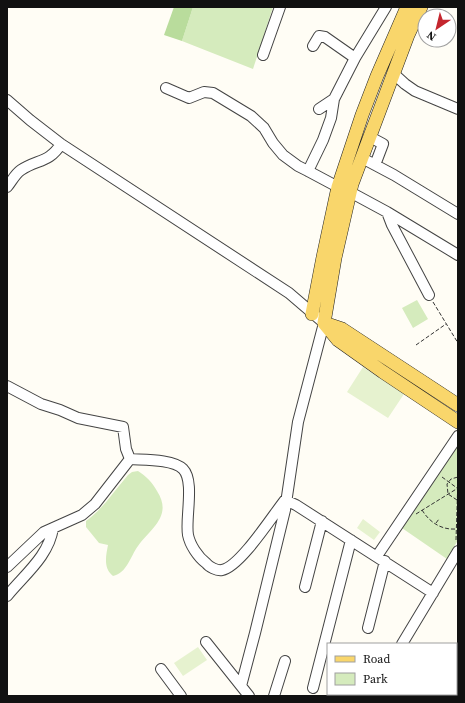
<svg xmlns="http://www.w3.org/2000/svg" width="465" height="703" viewBox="0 0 465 703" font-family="'Source Serif 4',serif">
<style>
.green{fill:#d5ebbd}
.forest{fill:#b9dc9c}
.pitch{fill:#e6f2cf}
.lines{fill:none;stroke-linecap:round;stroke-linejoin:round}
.minor-casing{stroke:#444;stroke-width:12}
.major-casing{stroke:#222;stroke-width:14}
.path{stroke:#333;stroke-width:1;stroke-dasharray:4 2;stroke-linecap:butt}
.minor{stroke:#fff;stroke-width:10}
.major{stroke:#f9d66b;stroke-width:13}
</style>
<rect width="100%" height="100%" fill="#fffdf5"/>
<!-- green -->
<path class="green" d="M193,7H273L253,69L182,41Z
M417,300L428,319L413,328L402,308Z
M458,442V540L447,559L399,526Z
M138,471C146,476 152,482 157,491C173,516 151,528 138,546C130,557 127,573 113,576C103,568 106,556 108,545L99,543L86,527V521C103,509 114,491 128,475L132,472Z"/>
<!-- forest -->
<path class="forest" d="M174,7H193L182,41L164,35Z"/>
<!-- pitch -->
<path class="pitch" d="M363,367L404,394L388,418L347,392Z
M363,519L380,532L374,540L357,528Z
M198,647L207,660L183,676L174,663Z"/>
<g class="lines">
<defs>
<path id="minor" d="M313,46L319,36L325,37L355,58
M263,55L280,7
M394,74L405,84L415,91L458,109
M166,88L189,98L204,92L213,93L251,116L264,128L273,143L283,155L298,166L308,171L338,187
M7,100L30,120L61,144L289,293L324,323L298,422L285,510L255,633L241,686
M319,109L334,99
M370,137L383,144L375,165
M362,158L394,175L458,214
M308,171L323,140L331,118L334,99L355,58L386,7
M7,187C12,181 15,174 21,170C38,159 49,163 61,144
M350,192L387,212L458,255
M387,212L392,225L429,295
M7,386L41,404L60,410L78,418L123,427L126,449L130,459
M130,459C144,460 173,459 183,469C195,481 185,519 188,535C190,545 198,557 206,563C209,567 217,571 222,570C240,567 273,515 285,500L296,505L433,593
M377,556L458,436
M7,567L44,532L82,515L95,504L130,459
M305,587L322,521
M7,596C24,575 49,556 53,528
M368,628L385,561
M206,642L249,696
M402,644L458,551
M161,669L181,696
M456,687L458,689
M313,688L351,540
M274,696L285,661
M354,696L356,694
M431,696L433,694"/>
<path id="major" d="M421,7L408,35L352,184L335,258L324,323L338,340L383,372L458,422
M312,314L323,257L338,187L362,115L377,76L407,7
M324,323L342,329L458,405"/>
</defs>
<!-- minor casing -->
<use href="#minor" class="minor-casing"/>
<!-- major casing -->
<use href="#major" class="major-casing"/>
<!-- path -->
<path class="path" d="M433,302L458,343
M416,345L446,324
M442,477L457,488
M457,500L448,494L447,484L451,479L458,477
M422,510C430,523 442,530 456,529
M416,514L458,488
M436,523L439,519
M456,540L458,478"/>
<!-- minor -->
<use href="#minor" class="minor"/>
<!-- major -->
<use href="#major" class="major"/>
</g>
<!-- border -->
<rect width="465" height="703" fill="none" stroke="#111111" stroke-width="16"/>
<!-- legend -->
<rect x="327" y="643" width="130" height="52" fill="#ffffff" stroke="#a0a0a0"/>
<rect x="335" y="656" width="20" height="6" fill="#f9d66b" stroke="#a0a0a0"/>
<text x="363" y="663" font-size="12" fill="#111111">Road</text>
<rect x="335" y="673" width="20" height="12" fill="#d5ebbd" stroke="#a0a0a0"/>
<text x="363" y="683" font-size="12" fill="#111111">Park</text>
<!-- north arrow -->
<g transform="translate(437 28) rotate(215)"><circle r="19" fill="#ffffff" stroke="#a0a0a0"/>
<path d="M0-3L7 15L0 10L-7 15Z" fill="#c4262e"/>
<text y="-6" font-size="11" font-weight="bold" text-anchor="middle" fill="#111111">N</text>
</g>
</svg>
